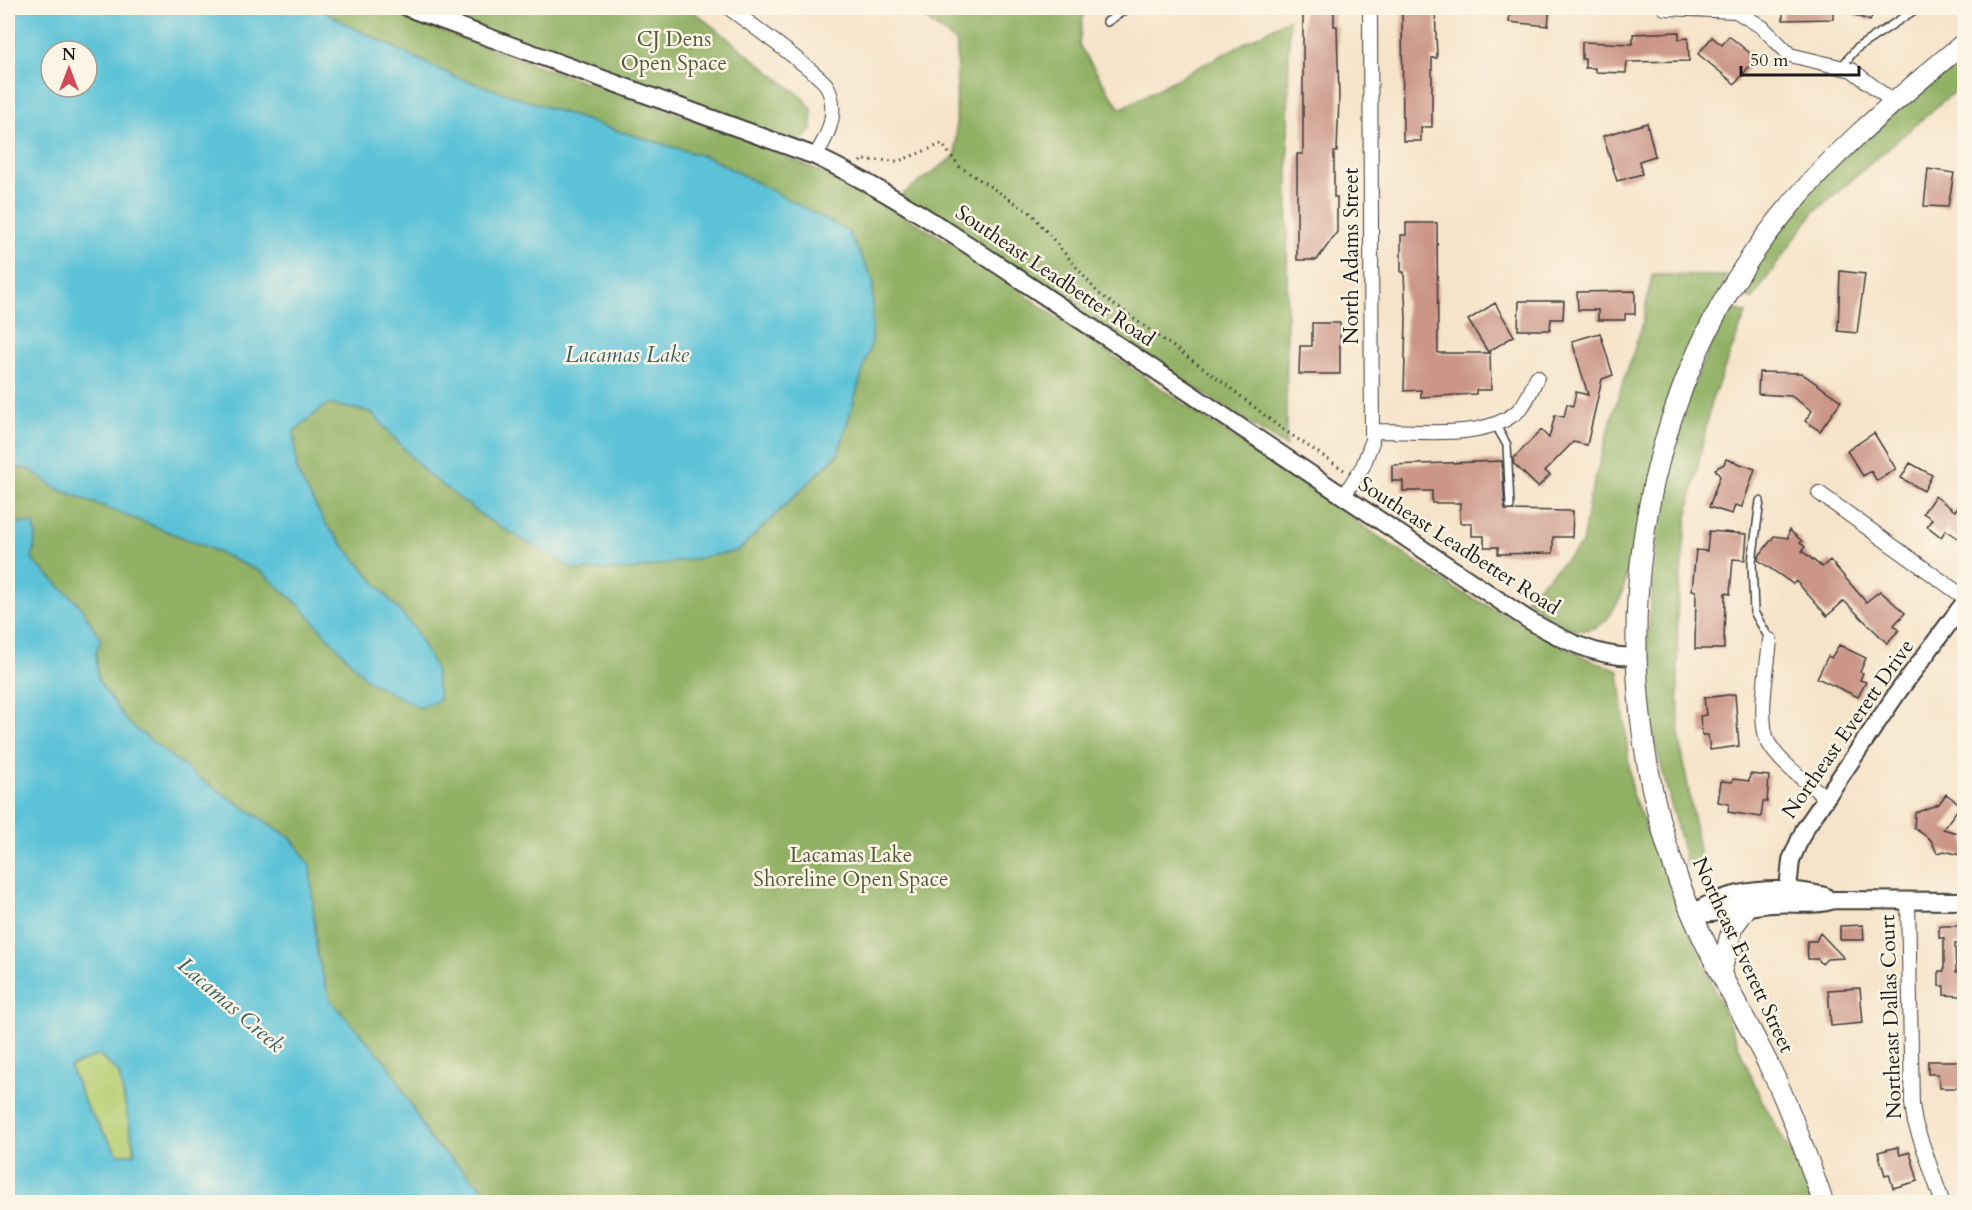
<svg xmlns="http://www.w3.org/2000/svg" width="1972" height="1210" viewBox="0 0 1972 1210" font-family="Cardo,serif">
<style>
.green{fill:#b7ce73;stroke:#6a7548;stroke-width:1.5}
.forest{fill:#91b165;stroke:#566640;stroke-width:1.5}
.water{fill:#5bc2d8;stroke:#3c6f7a;stroke-width:1.5;fill-rule:evenodd}
.building{fill:#cb9688}
.lines{fill:none;stroke-linecap:round;stroke-linejoin:round}
.service-casing{stroke:#3d3a36;stroke-width:10}
.minor-casing{stroke:#3d3a36;stroke-width:16}
.tertiary-casing{stroke:#3d3a36;stroke-width:20}
.secondary-casing{stroke:#3d3a36;stroke-width:22}
.path{stroke:#3d3a36;stroke-width:3;stroke-dasharray:1.5 4.5;stroke-linecap:butt}
.service{stroke:#fff;stroke-width:7}
.minor{stroke:#fff;stroke-width:14}
.tertiary{stroke:#fff;stroke-width:16}
.secondary{stroke:#fff;stroke-width:20}
.labels{text-anchor:middle;dominant-baseline:central;stroke-width:5;stroke-linejoin:round;paint-order:stroke}
.park-label{font-size:21px;fill:#525a3a;stroke:#fcf5e5}
.street-label{font-size:21px;fill:#1c1c1c;stroke:#fcf5e5}
.water-label{font-size:22px;font-style:italic;fill:#355e67;stroke:#fcf5e5}
</style>
<rect width="100%" height="100%" fill="#fcf5e5"/>
<filter id="ink" filterUnits="userSpaceOnUse"><feTurbulence type="fractalNoise" baseFrequency=".0167" numOctaves="2"/><feDisplacementMap in="SourceGraphic" scale="12" xChannelSelector="R" yChannelSelector="G"/><feConvolveMatrix kernelMatrix="1 2 1 2 8 2 1 2 1" color-interpolation-filters="sRGB"/></filter>
<filter id="wash" filterUnits="userSpaceOnUse"><feTurbulence type="fractalNoise" baseFrequency=".008" numOctaves="4" result="noise"/><feDisplacementMap in="SourceGraphic" scale="24" xChannelSelector="R" yChannelSelector="G"/><feGaussianBlur stdDeviation="1.35" result="paint"/><feColorMatrix in="noise" values="0 0 0 0 0 0 0 0 0 0 0 0 0 0 0 0 0 1.4 0 .05"/><feComposite in="paint" operator="in"/></filter>
<g filter="url(#wash)">
<rect width="100%" height="100%" fill="#f6e4ca"/>
<!-- green -->
<path class="green" d="M98,1055L119,1073L135,1154H118L87,1108L70,1066Z"/>
<!-- forest -->
<path class="forest" d="M320,8H381L513,57L730,132L843,182L999,270L1030,299L1457,590L1588,659L1619,670L1632,794L1760,1097L1807,1182L1813,1202H498L430,1140L389,1065L330,1000L317,955L310,865L291,838L202,780L128,723L98,680L96,652L78,603L32,560L36,534L8,518V466L29,469L56,488L207,547L263,573L297,603L439,700L435,668L414,628L327,526L297,472L294,431L327,404L371,412L426,473L738,551L838,454L872,340L873,280L848,231L710,158L621,132L453,76L346,24Z
M434,8H689L802,97L812,109V130L798,144L480,29Z
M911,8H1084L1079,45L1120,109L1289,19L1286,447L899,197L956,155L957,43Z
M1964,54V83L1813,213L1752,299L1736,294L1803,196L1852,149Z
M1652,275L1727,276L1682,372L1621,597C1616,604 1611,615 1605,621C1579,645 1546,616 1525,599L1582,544L1589,501L1615,407L1642,326Z
M1729,307L1746,313L1711,402L1687,518L1677,610L1679,735L1701,862L1687,866L1649,719L1647,648L1657,531L1665,470L1688,396Z"/>
<!-- water -->
<path class="water" d="M8,8H320L346,24L453,76L621,132L710,158L848,231L873,280L872,340L838,454L738,551L630,570H575L487,519L426,473L371,412L327,404L294,431L297,472L327,526L414,628L435,668L439,700L420,708L368,681L297,603L263,573L207,547L56,488L29,469L8,466ZM51,51H87V87H51Z
M8,518L18,523H33L36,534L32,560L78,603L101,639L96,652L98,680L128,723L202,780L291,838L310,865L317,955L330,1000L389,1065L430,1140L498,1202H8ZM98,1055L119,1073L135,1154H118L87,1108L70,1067Z"/>
<g id="blocks">
<!-- building -->
<path class="building" d="M1303,8H1334V26H1337L1339,98L1337,152H1334V197H1337V232L1317,260H1297V154H1303Z
M1402,8H1435L1437,58H1432V127H1421V141H1403Z
M1510,8H1550L1548,26L1509,22Z
M1783,8H1833V19L1783,20Z
M1837,8H1875L1870,21Z
M1679,32V39L1688,38L1689,61L1627,62L1626,73L1595,72V68H1585V59H1582V42L1633,44V34Z
M1729,36L1756,58L1735,84L1698,54L1712,37L1722,45Z
M1647,123L1655,156L1639,161L1642,174L1617,181L1603,136Z
M1928,169L1954,173L1948,207L1924,206Z
M1406,223H1437L1438,353H1490L1491,390H1476V394L1421,397V390L1404,391L1406,319L1404,272H1401V235H1406Z
M1840,271L1865,274L1857,333L1838,331Z
M1635,291V314H1625V320H1598V310H1578L1577,292Z
M1519,301H1564L1563,319H1551L1550,330H1518Z
M1495,303L1514,336L1488,352L1468,320Z
M1312,323H1340V374H1299L1300,346H1312Z
M1600,333L1613,375L1602,379L1587,445L1573,442L1545,471L1550,475L1538,487L1514,464L1513,459L1541,430L1549,438L1555,415L1564,417L1567,404L1573,406L1576,392L1588,395L1572,341Z
M1759,372L1801,373L1841,401L1820,431L1805,421L1812,411L1791,396L1758,394Z
M1874,433L1896,469L1877,481L1871,471L1863,476L1847,451Z
M1726,459L1755,469L1742,507L1735,505L1732,514L1709,507L1720,476L1715,469L1724,464Z
M1502,461L1505,510L1573,511L1572,537H1553V553L1498,554V547H1484V536H1472V523H1460V503H1432V491H1403V481H1392V465Z
M1910,463L1932,475L1924,491L1901,478Z
M1935,496L1955,511L1965,497V543L1946,530L1941,537L1927,526L1932,519L1923,513Z
M1789,530L1802,541L1800,543L1805,547L1802,551L1822,567L1830,560L1866,602L1880,591L1905,613L1894,625L1899,630L1887,643L1844,601L1827,616L1796,581L1793,584L1758,560L1759,556L1774,536L1788,538Z
M1709,531L1747,534L1745,560L1733,559L1730,594L1725,593L1724,649H1695L1696,591L1692,590L1696,550L1707,551Z
M1839,645L1866,658L1860,672L1863,673L1860,680L1866,682L1858,697L1817,678L1828,656L1831,658Z
M1735,694L1739,746L1710,750L1708,735H1702L1700,716L1706,715L1704,698Z
M1750,774L1769,776L1767,802H1763L1761,817L1728,812L1729,804L1718,802L1721,781L1732,782L1733,779L1749,781Z
M1946,794L1961,805L1943,829L1965,835V856L1944,851L1937,853L1931,840L1914,828L1915,813L1939,804Z
M1863,925L1864,940H1840V926Z
M1939,926H1965V944H1955L1956,972H1962L1961,996L1944,995V986H1939V971H1944V938H1939Z
M1820,933L1844,958L1827,959L1822,964L1818,959H1808L1807,941H1816Z
M1860,988L1863,1023L1831,1026L1828,990Z
M1928,1061H1965V1088H1940L1938,1074H1928Z
M1898,1147L1900,1155L1910,1152L1918,1181L1893,1188L1889,1174L1885,1175L1878,1152Z"/>
</g>
</g>
<g filter="url(#ink)">
<use href="#blocks" fill-opacity="0" stroke="#3d3a36" stroke-width="1.5"/>
<g class="lines">
<defs>
<path id="service" d="M1107,22L1128,8
M1841,67L1857,48L1916,9
M1495,424L1507,445L1510,506
M1760,501L1752,562L1754,612L1770,640"/>
<path id="minor" d="M729,8C744,19 822,76 827,86C839,111 829,135 815,156
M1665,8L1736,11L1762,27L1790,55L1852,70L1893,102
M1373,431C1417,430 1486,442 1520,409C1528,400 1532,388 1537,377
M1819,493L1964,597
M1343,497L1363,466L1372,442L1370,8
M1770,640C1768,666 1757,718 1768,742C1780,764 1806,781 1825,797
M1908,901L1912,1104L1915,1123L1941,1198"/>
<path id="tertiary" d="M408,8L815,156C868,181 917,211 967,244L1527,619C1561,639 1595,657 1635,657
M1788,889L1791,860L1804,830L1898,692L1964,603
M1692,914C1720,915 1745,906 1772,904C1793,902 1814,907 1834,900L1964,901
M1692,914C1729,888 1781,885 1825,896"/>
<path id="secondary" d="M1721,973L1732,928L1747,907
M1823,1202C1809,1162 1794,1119 1776,1080C1744,1013 1703,949 1678,879C1602,670 1630,421 1763,240C1819,163 1892,103 1964,43"/>
</defs>
<!-- service casing -->
<use href="#service" class="service-casing"/>
<!-- minor casing -->
<use href="#minor" class="minor-casing"/>
<!-- tertiary casing -->
<use href="#tertiary" class="tertiary-casing"/>
<!-- secondary casing -->
<use href="#secondary" class="secondary-casing"/>
<!-- path -->
<path class="path" d="M860,162L862,160L899,161L942,144L960,167L1031,213L1098,293L1224,383L1278,426L1344,470"/>
<!-- service -->
<use href="#service" class="service"/>
<!-- minor -->
<use href="#minor" class="minor"/>
<!-- tertiary -->
<use href="#tertiary" class="tertiary"/>
<!-- secondary -->
<use href="#secondary" class="secondary"/>
</g>
</g>
<g class="labels">
<!-- park labels -->
<g class="park-label">
<text x="674" y="39">CJ Dens<tspan x="674" dy="24">Open Space</tspan></text>
<text x="851" y="855">Lacamas Lake<tspan x="851" dy="24">Shoreline Open Space</tspan></text>
</g>
<!-- street labels -->
<g class="street-label">
<text transform="translate(1351 256) rotate(-90)">North Adams Street</text>
<text transform="translate(1055 276) rotate(34)">Southeast Leadbetter Road</text>
<text transform="translate(1459 546) rotate(33)">Southeast Leadbetter Road</text>
<text transform="translate(1848 729) rotate(-55)">Northeast Everett Drive</text>
<text transform="translate(1743 955) rotate(65)">Northeast Everett Street</text>
<text transform="translate(1891 1017) rotate(-92)">Northeast Dallas Court</text>
</g>
<!-- water labels -->
<g class="water-label">
<text x="627" y="355">Lacamas Lake</text>
<text transform="translate(231 1005) rotate(41)">Lacamas Creek</text>
</g>
</g>
<!-- margin -->
<rect width="1972" height="1210" fill="none" stroke="#fcf5e5" stroke-width="30"/>
<!-- north arrow -->
<g transform="translate(69 69)"><circle r="28" fill="#fcf5e5" stroke="#a29e95" stroke-width="1.5"/>
<path d="M0-4.5L10 22L0 15L-10 22Z" fill="#d1495b"/>
<text y="-9" font-size="16" font-weight="bold" text-anchor="middle" fill="#1c1c1c">N</text>
</g>
<!-- scale -->
<path d="M1741 66v9h118v-9" fill="none" stroke="#1c1c1c" stroke-width="3"/>
<text x="1750" y="66" font-size="18" fill="#1c1c1c" stroke="#fcf5e5" stroke-width="4.5" paint-order="stroke">50 m</text>
</svg>
